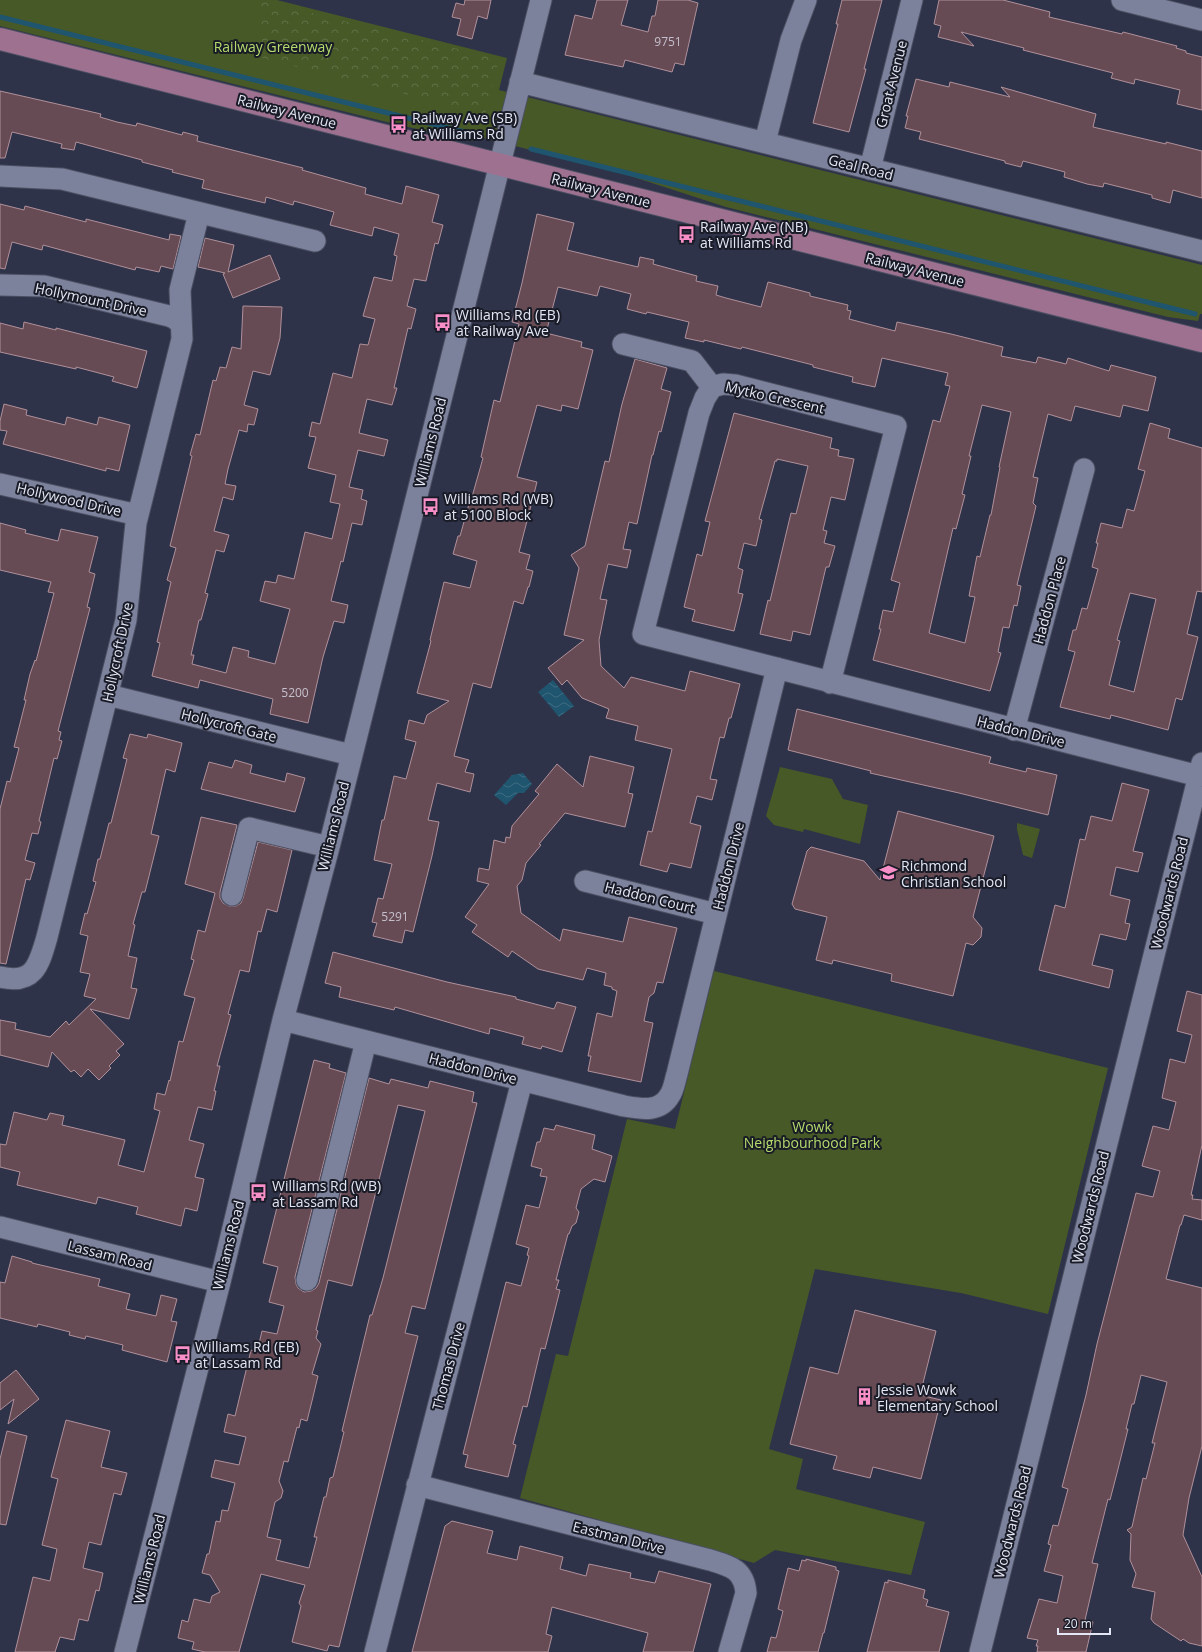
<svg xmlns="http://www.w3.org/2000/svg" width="1202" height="1652" viewBox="0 0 1202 1652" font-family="'Open Sans',sans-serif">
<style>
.green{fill:#475927}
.forest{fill:url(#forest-crowns)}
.water{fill:url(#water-waves)}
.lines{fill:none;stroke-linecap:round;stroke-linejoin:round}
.stream{stroke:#1f556e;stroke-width:5}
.building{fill:#674b54;stroke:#b0909a;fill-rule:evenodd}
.minor-casing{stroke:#4c4f62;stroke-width:23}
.major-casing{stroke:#4c4f62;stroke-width:24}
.minor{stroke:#7c829c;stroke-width:21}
.major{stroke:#9f7191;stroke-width:22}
.labels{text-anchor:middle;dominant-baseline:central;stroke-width:4;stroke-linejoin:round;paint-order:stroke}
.number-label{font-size:12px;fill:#c4bfcc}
.park-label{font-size:14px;fill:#b4dc6d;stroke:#191b26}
.street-label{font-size:14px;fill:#e3e6f4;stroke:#191b26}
.poi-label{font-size:14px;fill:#e3e6f4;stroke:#191b26;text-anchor:start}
</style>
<defs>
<pattern id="forest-crowns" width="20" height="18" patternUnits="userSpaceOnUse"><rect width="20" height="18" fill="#475927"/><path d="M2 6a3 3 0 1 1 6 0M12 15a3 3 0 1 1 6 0" fill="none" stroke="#617147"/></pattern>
<pattern id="water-waves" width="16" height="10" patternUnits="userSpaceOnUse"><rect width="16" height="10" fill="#1f556e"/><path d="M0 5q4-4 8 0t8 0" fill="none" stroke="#3f6d83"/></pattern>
</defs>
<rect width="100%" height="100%" fill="#2e3349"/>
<!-- green -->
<path class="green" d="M0,0H277L507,58L499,90L1202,265V314H1200L1198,321L1168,317L726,207L618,172L479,137L476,140L472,141L399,125L0,26Z
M780,767L832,779L843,799L868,805L860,844L804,829L803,832L774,825L766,816Z
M1017,823L1040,829L1032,858L1023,855L1017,829Z
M714,971L1108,1068L1048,1314L961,1293L815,1269L769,1449L803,1459L796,1489L925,1522L911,1575L775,1550L754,1563L520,1498L556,1354L568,1356L627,1119L675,1129Z"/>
<!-- forest -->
<path class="forest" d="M258,0L499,59L485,114L262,58Z"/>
<!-- water -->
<path class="water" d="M553,680L574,706L559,717L538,692Z
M523,773L532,784L524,793H518L506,805L494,795L512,775Z"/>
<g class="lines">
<!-- stream -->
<path class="stream" d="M0,17L481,136
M531,149L1195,314"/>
</g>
<!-- building -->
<path class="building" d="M465,0H491L487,19L478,16L472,39L457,35L461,19L452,17L456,3L464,5Z
M597,0H628L621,25L648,32L652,16H655L658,0H688L698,3L684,65L675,63L672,72L625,60L623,67L565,55L575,15L592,19Z
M842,0H882L864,69H866L849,132L813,123L838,24H836Z
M939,0H1003L1050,12L1049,17L1122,34L1123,32L1177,46L1176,48L1186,51V53L1202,57V110L1177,104L1180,90L1135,79L1134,84L1111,78L1113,73L1023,50L1024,48L961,32L974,46L938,37L941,26L934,24Z
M916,79L949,87L950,82L1010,97L1001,87L1096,114L1093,127L1166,144V142L1202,151V198L1173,190L1170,203L1152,198V195L1104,183L1103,187L1087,184L1064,177L1065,172L1023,161L1021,167L1005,163V161L919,139L921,132L905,128L908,116H906Z
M0,91L88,111L101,114L100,117L117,122L136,126L137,123L182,135L183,132L198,136L197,141L303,168L302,170L366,188L365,194L402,204L406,186L439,195L432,222L443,225L438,244L435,243L426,281L414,279L407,306L416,309L411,329L408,328L394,388H397L392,405L367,399L359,433L388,440L384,456L358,450L349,487L363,490L361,499L367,501L362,525L352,523L343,562L341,561L331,601L348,605L344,623L334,621L323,657L308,723L270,714L273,699L200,680L198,688L152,676L160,643L157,642L171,582L167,580L176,548L170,546L192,456L190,455L196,434L200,435L213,380L216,381L220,367L226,368L232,347L241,349L243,306L282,307L280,338L270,375L253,371L244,405L258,409L254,425L248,424L247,432L239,430L228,469L225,484L236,486L233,500L223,497L214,531L229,535L224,552L216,550L205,593L208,594L201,620H199L191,655H194L192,664L226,673L233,647L249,651L248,657L275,664L290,609L260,601L265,581L276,583L278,575L294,579L305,532L332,539L340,504L330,502L336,475L308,468L316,437L309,436L312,422L320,424L333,373L352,378L360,344L368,345L375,319L363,316L374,277L392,281L397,256L394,255L399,234L374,227L372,236L330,225L334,212L294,201L293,205L266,197L265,203L202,188L204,180L172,172L173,170L142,162V160L76,142L74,150L61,148L62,144L12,132L5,158H0Z
M0,204L24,210L25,206L86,222V219L169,240L170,234L181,236L173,269L161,266L159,272L136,267L135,270L43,245L42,250L12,242L5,269L0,268Z
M537,214L574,223L567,250L638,267L640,257L654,260L653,264L697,276L696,281L718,286L716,295L726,298L761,307L768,282L810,293V296L848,305L847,310L851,311L849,319L895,331L897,322L951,334L1003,347L1001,356L1036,363L1038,357L1066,364L1068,358L1109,371L1111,365L1156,377L1148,411L1123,405L1120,417L1075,406L1071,421L1048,414L1033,477L1038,478L1033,503L1036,506L1017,585L1021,586L1017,606L1014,605L1009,628L1003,627L998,652L1001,653L990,691L873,660L881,629H879L883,610L893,612L900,583L891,580L933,420L940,422L950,386L945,385L948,373L882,358L875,387L852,382L853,377L813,367V365L742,347L741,349L704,340V342L685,338L689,322L647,312L646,314L627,309L631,294L600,286L597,296L558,287L546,333L582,342L581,347L593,350L578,409L562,405L561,411L537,405L517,477L537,482L519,552L530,555L526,569L533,571L529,587H528L523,604L514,601L491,688L473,683L454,756L469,760L465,772L474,774L470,792L437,783L428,820L439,822L432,856L413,932L405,930L402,943L373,936L377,923L372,922L378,898L383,899L392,864L374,860L382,820H384L394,776L406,779L416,742L405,739L409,720L424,724L427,715L449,701L417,693L431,641L430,640L444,582L470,588L477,561L453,554L458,536H460L469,504H470L483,458L481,457L494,400L500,402L519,324L512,322L522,283ZM982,405L1011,412L999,467H1000L991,515H990L980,557L977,556L969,596L975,597L965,643L929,633L953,528L956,529L965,495L962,494L971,456H969Z
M205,238L234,245L228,272L270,255L280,279L233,298L223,274L225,273L198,267Z
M24,322L56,330V328L147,351L137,388L112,381L114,377L76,367V369L0,352V323L23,329Z
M635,359L667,368L661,389L671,392L661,432L659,431L653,455H652L637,524L629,522L623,549L631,550L627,568L608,564L600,599L607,600L599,640L601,666L624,688L631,677L685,691L690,671L740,684L731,718H729L724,738L720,737L710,779L717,780L712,800L697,796L690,823L701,826L691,868L670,863L667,872L640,865L648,831L652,832L672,749L635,740L638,726L606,718L609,709L582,698L567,680L562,685L548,668L584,640L564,635L579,568L571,555L585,546L605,461L609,462L622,404Z
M4,404L27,410L26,415L65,425L67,417L97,425L99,417L130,425L119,471L106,468V471L3,444L7,431L0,430V421Z
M734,413L832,438L830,448L839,450L838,456L854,459L845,500L831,497L823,530L827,531L824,543L835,546L829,567H826L810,635L793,631L791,641L760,634L768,600L770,601L791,513L796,514L808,466L777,459V461H775L759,519L762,520L756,546L744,543L738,568L743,570L738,593L743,594L734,631L692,621L695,610L684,607L697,554L702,556L710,522L705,521Z
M1150,423L1170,429L1168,438L1202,448V592L1197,591L1187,634L1198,637L1182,700L1176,698L1168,730L1111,715L1110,719L1060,707L1075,652L1068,650L1073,630H1076L1082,608L1087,609L1098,569L1092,567L1098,543H1096L1101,523L1122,528L1127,509L1134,511L1145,471L1138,469ZM1130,593L1156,599L1134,692L1109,685L1120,641L1117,640Z
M0,523L26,530L25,533L58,541L61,529L98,537L89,572L95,574L87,607L90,608L58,731L61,732L59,740L62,741L57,759L54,758L39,821L41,822L38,834L32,833L25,860L35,863L30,880L26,879L6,964L0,963V809L7,781L10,782L19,748L14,747L26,700H24L30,674L35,660L36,661L54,593L48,592L51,582L0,570Z
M797,709L991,757L989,763L1026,772L1027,768L1057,775L1048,815L959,793L870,773L871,771L788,750Z
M130,734L147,738L148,734L182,743L175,772L166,769L151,834L159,836L145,892H142L133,924L135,925L128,956L137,958L131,988L137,989L129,1019L90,1009L124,1044L116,1051L120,1055L109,1066L111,1068L99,1080L88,1069L81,1077L74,1070L71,1072L52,1052L48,1067L0,1055V1020L16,1023L15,1029L50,1037L66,1021L69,1025L96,999L84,996L90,974L80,972L88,936L80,934L85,913L87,914L96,882L93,881L98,859H100L109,823H111L127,759L123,758Z
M590,756L634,767L628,793L633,794L625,827L565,813L539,844L541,845L526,863L522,880L517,886L521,913L560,941L563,929L623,942L629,917L677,928L663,983L657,982L654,993L649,997L644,1021L653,1023L641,1082L588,1071L591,1056H588L597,1013L612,1017L617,991L612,989V987L604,985L606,973L587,968L583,980L538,969L512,951L508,957L472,932L477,925L465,917L489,884L477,881L479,868L489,870L494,840L505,843L506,837L510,838L512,826L539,794L535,791L557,764L583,787Z
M235,760L252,765L250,773L285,782L287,773L305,778L295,812L201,789L209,762L232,768Z
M1122,783L1149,790L1133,851L1143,853L1138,872L1116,867L1110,895L1130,900L1125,923L1130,924L1126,940L1100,934L1092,965L1113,970L1109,988L1039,970L1055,905L1065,908L1080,839L1085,840L1091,816L1112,821Z
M898,811L994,836L973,917L982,928L981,937L973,945L966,943L953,996L891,981L892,974L833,960L832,964L816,960L827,917L795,909L792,904L807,851L811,847L864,861L880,880Z
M201,817L237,825L220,892V898L223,903L229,906H236L241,903L243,898L258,842L292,850L277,912L267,909L261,932L258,931L249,972L240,970L228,1014L231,1015L217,1066H220L214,1091H216L212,1110L198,1107L189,1140L204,1144L195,1177L204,1179L197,1211L185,1208L181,1226L136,1214L138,1207L98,1197L96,1204L17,1185L20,1172L0,1167V1144L6,1145L14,1112L47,1120L50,1113L64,1116L62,1125L125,1140L118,1165L144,1172L160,1111L154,1109L157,1093L165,1095L169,1080L170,1081L179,1041L183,1042L195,998L184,995L194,960L191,959L198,930L205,932L215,893L185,884Z
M333,952L447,982L516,997V999L554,1009L557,1002L576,1007L562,1052L542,1046L541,1049L522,1044L524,1037L490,1028L489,1034L395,1007L394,1010L339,997L341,987L325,983Z
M1187,991L1202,995V1145L1191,1195H1193L1192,1199L1202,1200V1220L1184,1215L1181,1225H1180L1166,1279L1202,1288V1446L1189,1498L1183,1535L1202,1577V1646L1189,1643L1183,1639L1181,1641L1154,1623L1151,1619L1155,1592L1132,1587L1136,1574L1130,1560L1131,1534L1127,1530L1132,1527L1143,1478L1146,1479L1155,1443H1152L1167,1382L1141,1375L1134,1404H1132L1126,1429H1128L1117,1473L1110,1500L1108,1499L1092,1563L1098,1564L1085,1620L1093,1622L1086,1652H1037L1038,1646H1036L1038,1640L1027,1638L1039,1599L1057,1603L1063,1576L1044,1571L1051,1545L1048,1544L1053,1525L1058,1526L1068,1489L1062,1487L1086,1395L1097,1344L1136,1193L1153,1197L1160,1171L1142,1166L1153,1126L1169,1130L1176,1102L1162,1098L1170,1059L1185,1063L1192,1035L1177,1031Z
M314,1060L330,1064L329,1068L346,1073L295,1277L296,1284L298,1288L304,1292L311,1291L316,1288L319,1283L369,1078L389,1084L391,1079L428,1088L430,1081L474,1092L472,1102L477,1103L425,1309L412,1306L405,1333L418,1336L339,1647L329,1645L327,1651L292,1642L301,1606L299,1603L305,1585L261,1574L239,1652H205L192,1649L194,1642L178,1638L182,1620L188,1622L194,1599L210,1603L212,1596L220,1592L210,1575L202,1573L207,1554H209L216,1521L220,1522L222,1510L228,1511L235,1483L211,1477L215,1460L239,1465L246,1437L224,1432L228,1414L235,1416L251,1350L257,1352L262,1331L277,1334L284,1306L269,1302L278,1267L263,1263ZM398,1105L425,1111L383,1278L372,1315H370L342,1431L344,1432L333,1477L330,1478L326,1497H324L314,1537H317L309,1568L276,1560L281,1540L267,1537L275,1502L281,1498L283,1491L279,1481L284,1461L288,1462L297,1427L299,1428L301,1419L307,1421L312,1401L318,1376L312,1374L321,1344L316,1338L318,1331L316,1330L328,1280L352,1286Z
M556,1125L595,1135L592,1149L612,1156L605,1182L594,1179L581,1189L576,1208L579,1212L576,1223L572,1226L569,1234H568L556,1280H559L556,1289L560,1290L545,1349L541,1348L527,1407L523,1406L513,1444L516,1445L508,1477L465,1467L468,1455L463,1454L506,1282L521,1286L529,1256L527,1255L529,1248L516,1244L526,1205L539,1208L547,1177L540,1176L542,1169L531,1166L537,1142H540L544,1128L554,1130Z
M12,1256L32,1262V1263L100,1279L98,1286L130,1294L126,1309L156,1316L161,1295L177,1299L171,1321L177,1322L167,1362L122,1350L123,1345L86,1336L85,1339L69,1335L70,1332L38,1324L37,1327L0,1318V1282L5,1283Z
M855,1310L936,1331L920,1395L941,1400L921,1479L873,1467L870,1478L833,1469L837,1456L790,1444L810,1367L838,1374Z
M16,1370L39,1399L8,1424L14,1399L0,1410V1383Z
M66,1420L110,1431L101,1467L127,1473L121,1495L114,1493L101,1545L89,1542L83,1568L103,1573L99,1591L96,1590L88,1621L79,1619L74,1640L60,1637L55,1652H15L33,1577L50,1581L57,1549L42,1545L58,1479L51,1477Z
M7,1431L27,1436L6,1525L0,1524V1459Z
M452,1521L493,1531L487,1553L517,1560L520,1546L563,1557L560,1569L586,1576L589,1564L631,1573L630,1578L655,1583L659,1571L711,1584L693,1652H643L648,1633L552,1607L546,1634L552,1636L548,1652H412L445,1526Z
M806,1559L836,1567V1570L839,1571L824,1633H823L818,1652H767L771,1637L776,1638L783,1611L778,1609L788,1568L799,1571L802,1560L806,1561Z
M888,1580L925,1590L923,1598L928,1600L926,1606L949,1612L939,1652H867L885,1582L888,1583Z"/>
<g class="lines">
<defs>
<path id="minor" d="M1122,0L1202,20
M520,82L1202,251
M765,142L791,40L806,0
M870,169L912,0
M0,176L62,179L315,241
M0,285L44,286L169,316L174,318L180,323
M623,344L692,361L712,387
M0,484L138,515
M830,683L896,426L735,385L723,384L712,387L705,398L699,413L643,634C828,682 1013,730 1199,776
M108,695L351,755
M1014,730L1084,469
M585,881L716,914
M232,895L249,828L329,847
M0,977C34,985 39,965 47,937L126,620L136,523L182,339L180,290L199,213
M283,1020L624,1106C641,1109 660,1113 670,1095C674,1089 675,1080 677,1074L777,668
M0,1227L220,1282
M307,1280L366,1041
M417,1485L710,1560C730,1566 744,1569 746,1593L729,1652
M125,1652L220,1282L283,1020L329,847L541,0
M375,1652L522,1081
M980,1652L1202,763"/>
<path id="major" d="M0,39L1202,341"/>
</defs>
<!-- minor casing -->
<use href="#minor" class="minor-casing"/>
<!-- major casing -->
<use href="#major" class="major-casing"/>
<!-- minor -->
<use href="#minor" class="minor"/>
<!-- major -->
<use href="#major" class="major"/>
</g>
<!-- icons -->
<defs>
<symbol id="bus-bare" viewBox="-9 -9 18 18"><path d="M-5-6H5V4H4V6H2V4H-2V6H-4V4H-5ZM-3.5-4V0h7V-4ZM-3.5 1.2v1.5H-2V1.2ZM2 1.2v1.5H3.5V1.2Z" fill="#f98fc9" stroke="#191b26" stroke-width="2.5" paint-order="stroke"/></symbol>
<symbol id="school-bare" viewBox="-9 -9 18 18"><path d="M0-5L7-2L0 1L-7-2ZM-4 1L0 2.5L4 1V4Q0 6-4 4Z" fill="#f98fc9" stroke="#191b26" stroke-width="2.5" paint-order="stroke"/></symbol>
<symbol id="building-bare" viewBox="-9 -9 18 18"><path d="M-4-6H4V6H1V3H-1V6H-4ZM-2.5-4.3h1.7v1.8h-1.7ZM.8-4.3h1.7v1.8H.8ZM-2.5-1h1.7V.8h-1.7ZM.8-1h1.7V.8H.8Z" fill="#f98fc9" stroke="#191b26" stroke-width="2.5" paint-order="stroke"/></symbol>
</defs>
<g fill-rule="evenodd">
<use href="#bus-bare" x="386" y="112" width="25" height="25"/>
<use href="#bus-bare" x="674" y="222" width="25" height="25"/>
<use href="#bus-bare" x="430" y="310" width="25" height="25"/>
<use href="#bus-bare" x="418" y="494" width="25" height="25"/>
<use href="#school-bare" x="876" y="860" width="25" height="25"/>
<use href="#bus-bare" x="246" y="1180" width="25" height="25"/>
<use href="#bus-bare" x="170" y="1342" width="25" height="25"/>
<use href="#building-bare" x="852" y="1384" width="25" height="25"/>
</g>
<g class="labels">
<!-- number labels -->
<g class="number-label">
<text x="668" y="41">9751</text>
<text x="295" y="692">5200</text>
<text x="395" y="916">5291</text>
</g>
<!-- park labels -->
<g class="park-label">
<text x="273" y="46">Railway Greenway</text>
<text x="812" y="1126">Wowk<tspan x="812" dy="16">Neighbourhood Park</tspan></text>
</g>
<!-- street labels -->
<g class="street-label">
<text transform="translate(891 84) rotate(-76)">Groat Avenue</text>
<text transform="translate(287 111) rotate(14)">Railway Avenue</text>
<text transform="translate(861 167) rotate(14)">Geal Road</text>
<text transform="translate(601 190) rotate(14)">Railway Avenue</text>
<text transform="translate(915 269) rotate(14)">Railway Avenue</text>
<text transform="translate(91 299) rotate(12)">Hollymount Drive</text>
<text transform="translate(775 397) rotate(13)">Mytko Crescent</text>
<text transform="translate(430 442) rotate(-76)">Williams Road</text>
<text transform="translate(69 499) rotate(13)">Hollywood Drive</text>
<text transform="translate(1049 600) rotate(-75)">Haddon Place</text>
<text transform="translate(117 652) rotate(-78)">Hollycroft Drive</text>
<text transform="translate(229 725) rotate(14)">Hollycroft Gate</text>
<text transform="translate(1021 731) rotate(14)">Haddon Drive</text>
<text transform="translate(333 826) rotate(-76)">Williams Road</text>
<text transform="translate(728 866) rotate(-76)">Haddon Drive</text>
<text transform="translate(1169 893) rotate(-76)">Woodwards Road</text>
<text transform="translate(650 897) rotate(14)">Haddon Court</text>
<text transform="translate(473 1068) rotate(14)">Haddon Drive</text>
<text transform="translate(1090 1207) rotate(-76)">Woodwards Road</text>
<text transform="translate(228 1245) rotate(-76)">Williams Road</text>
<text transform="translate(110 1255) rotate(14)">Lassam Road</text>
<text transform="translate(448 1366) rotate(-75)">Thomas Drive</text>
<text transform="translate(1012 1522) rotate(-76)">Woodwards Road</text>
<text transform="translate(619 1537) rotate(14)">Eastman Drive</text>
<text transform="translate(149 1559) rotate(-76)">Williams Road</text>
</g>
<!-- poi labels -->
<g class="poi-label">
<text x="412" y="117">Railway Ave (SB)<tspan x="412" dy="16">at Williams Rd</tspan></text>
<text x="700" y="226">Railway Ave (NB)<tspan x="700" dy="16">at Williams Rd</tspan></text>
<text x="456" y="314">Williams Rd (EB)<tspan x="456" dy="16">at Railway Ave</tspan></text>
<text x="444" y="498">Williams Rd (WB)<tspan x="444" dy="16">at 5100 Block</tspan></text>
<text x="901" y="865">Richmond<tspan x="901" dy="16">Christian School</tspan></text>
<text x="272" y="1185">Williams Rd (WB)<tspan x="272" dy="16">at Lassam Rd</tspan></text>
<text x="195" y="1346">Williams Rd (EB)<tspan x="195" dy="16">at Lassam Rd</tspan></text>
<text x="877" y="1389">Jessie Wowk<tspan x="877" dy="16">Elementary School</tspan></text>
</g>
</g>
<!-- scale -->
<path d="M1058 1628v6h52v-6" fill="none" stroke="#e3e6f4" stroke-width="2"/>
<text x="1064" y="1628" font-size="12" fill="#e3e6f4" stroke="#191b26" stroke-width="3" paint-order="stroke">20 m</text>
</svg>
